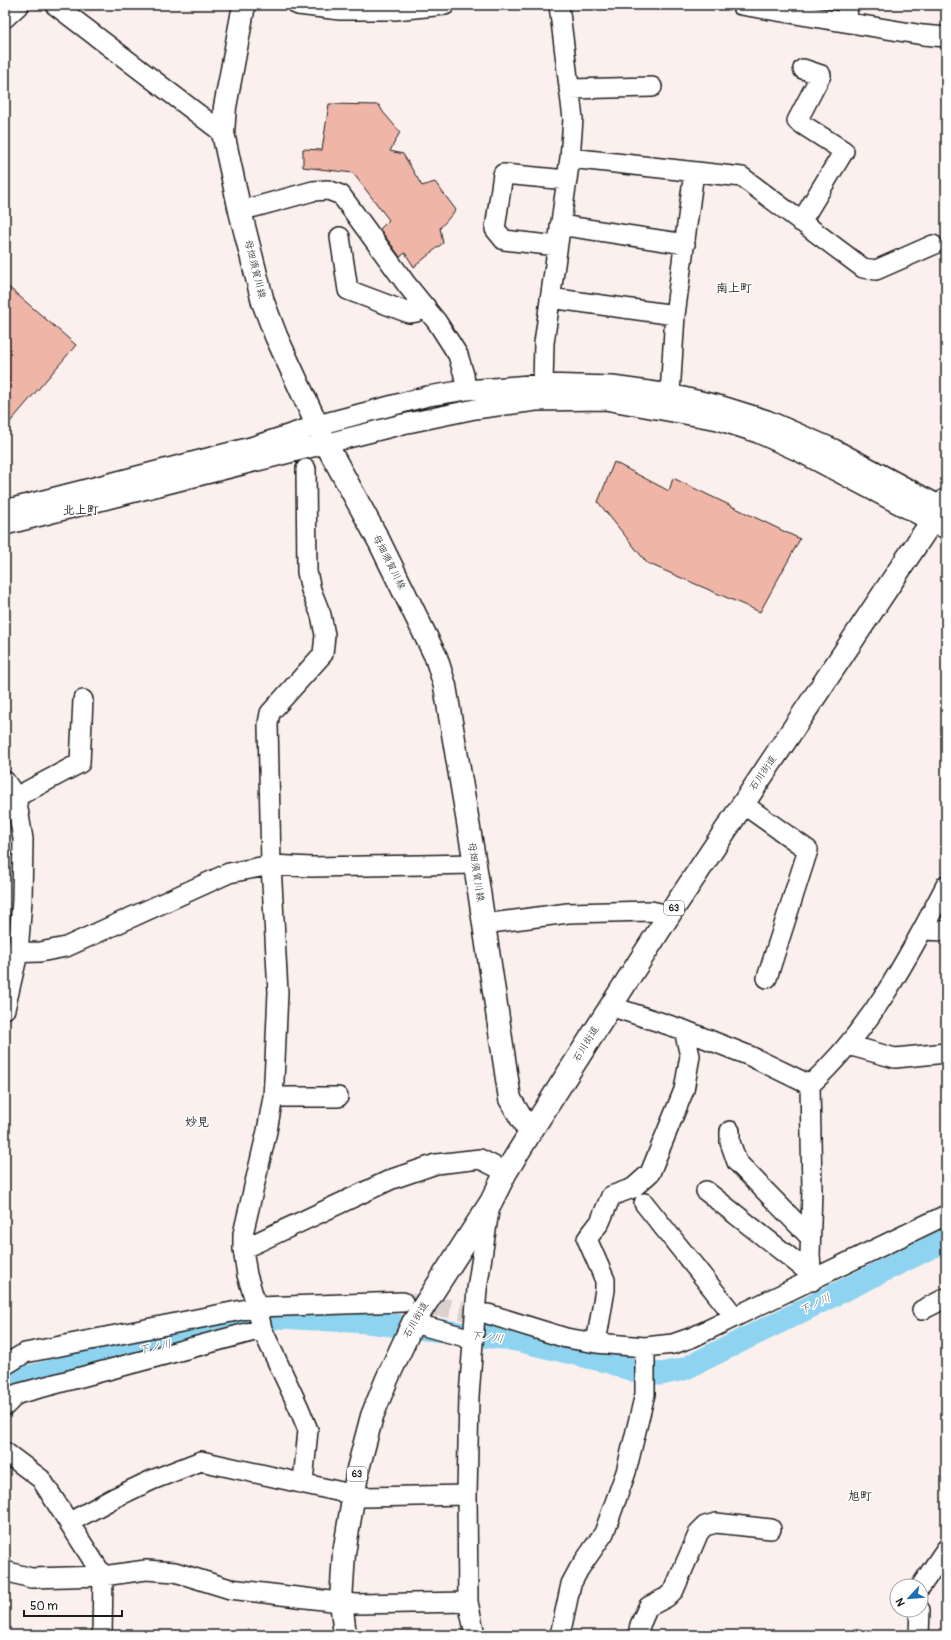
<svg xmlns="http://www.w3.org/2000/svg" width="951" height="1640" viewBox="0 0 951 1640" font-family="Pangolin,'Klee One',sans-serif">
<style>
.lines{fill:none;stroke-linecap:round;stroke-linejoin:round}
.river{stroke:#8ed4f0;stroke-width:23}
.building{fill:#efb6a8;stroke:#1c1c1c}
.minor-tunnel{stroke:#dad0ce;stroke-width:19;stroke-dasharray:19 10;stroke-linecap:butt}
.minor-casing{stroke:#1c1c1c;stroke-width:22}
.major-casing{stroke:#1c1c1c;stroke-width:25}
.minor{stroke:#fff;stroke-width:19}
.major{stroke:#fff;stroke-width:22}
.labels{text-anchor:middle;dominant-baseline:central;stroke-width:3;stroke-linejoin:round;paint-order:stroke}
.shield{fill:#fff;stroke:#606060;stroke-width:1}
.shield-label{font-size:9px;font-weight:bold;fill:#1c1c1c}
.street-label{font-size:10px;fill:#1c1c1c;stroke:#fff}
.water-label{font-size:11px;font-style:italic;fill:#445c66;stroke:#fff}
.quarter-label{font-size:12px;font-weight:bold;fill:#1c1c1c;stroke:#fff}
</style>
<rect width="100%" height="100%" fill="#fcf0ee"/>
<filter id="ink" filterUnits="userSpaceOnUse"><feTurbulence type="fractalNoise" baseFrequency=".025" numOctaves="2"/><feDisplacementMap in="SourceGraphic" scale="8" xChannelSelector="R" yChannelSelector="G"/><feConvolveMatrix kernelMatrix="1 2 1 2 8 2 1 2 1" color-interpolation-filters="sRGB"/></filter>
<g filter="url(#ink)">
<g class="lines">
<!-- river -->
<path class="river" d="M5,1391L28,1377L121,1353L279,1317L367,1322L517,1340L609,1362L633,1370L661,1374L684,1369L946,1240"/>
</g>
<!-- building -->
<path class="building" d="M329,104L379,105L383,112L400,132L390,151L403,154L422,186L435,182L456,210L440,228L443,243L414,267L405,253L400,257L380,229L389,220L353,173L303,167V149L322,150Z
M5,284L76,345L5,428Z
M614,462L669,491L673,478L800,539L760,612L647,563L598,502Z"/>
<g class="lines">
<!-- minor-tunnel -->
<path class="minor-tunnel" d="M403,1302L488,1314"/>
<defs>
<path id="minor" d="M55,5L223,133
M298,5L340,10H395L445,5
M741,5L923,35L946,37
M847,5L848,22
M5,18L19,5
M569,89L652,87
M570,158L742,177L863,268L876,270L933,245
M240,211L313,191L328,190L341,195L407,285L437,322L458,355L464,375L466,390
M801,222L844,151L797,121L821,75L803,69
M560,225L685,244
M340,237L348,290L409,313L416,312L426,307
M557,246L504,240L495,229L503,174L567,180
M550,298L675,315
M543,384L544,343L570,158L573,119L559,5
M670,394L675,315L694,172
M5,510L251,447L318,425L428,396L466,390L543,384L612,386L670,394L722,406L767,420L834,449L946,509
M5,525L403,424L475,409L536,401L605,400L718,420L758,433L800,452L946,529
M5,781L16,797L23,839L22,900L18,953L5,1009
M16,797L80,763L83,700
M743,804L808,850L767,978
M484,924L568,913L651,911L669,915
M923,930L946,931
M5,953L40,952L66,947L229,873L271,865L312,867L475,864
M610,1006L684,1030L750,1056L810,1085
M848,1045L895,1058L946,1053
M273,1097H338
M730,1131V1142L737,1162L810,1237
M706,1191L811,1274
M644,1203L735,1317
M243,1249L392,1179L436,1164L480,1159L506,1172
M812,1281L810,1255L812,1190L810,1085C870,1030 909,957 946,885
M922,1310L946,1298
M488,1314L566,1338L596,1343L645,1347L673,1344L693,1337L946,1215
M413,1323L465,1337L473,1343
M596,1343L605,1290V1280L587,1239L600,1222L611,1196L633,1188L650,1173L684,1090L690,1056L684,1030
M5,1365L25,1353L257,1307L403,1302
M5,1406L17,1394L262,1329
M5,1452L41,1479L103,1576L102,1635
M303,1482L308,1430L299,1408L262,1329L257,1307L247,1275L243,1249V1234L267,1131L273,1097L275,1061L278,992L271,865L268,724L270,713L323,654L325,635L321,615L311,590L307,572L306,469
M70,1522L114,1498L152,1480L201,1461L364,1497L467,1495
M5,1571L31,1578L103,1576L146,1570L175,1572L230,1589L356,1604L468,1602
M921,1586L946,1549
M475,1635L468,1602L467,1495L469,1396L477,1289L490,1204
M560,1635L571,1584L579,1569L604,1533L626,1472L645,1394V1347
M638,1635L640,1625L648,1607L667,1597L674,1590L699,1532L705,1526L716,1523L771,1529
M919,1635L920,1610"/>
<path id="major" d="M244,5L225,107L223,133L240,211L263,302L276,336L324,440L379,541L436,657L445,686L475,864L510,1099L530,1133
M345,1635L341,1601L344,1553L358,1469L372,1416L387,1379L413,1323L491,1202L506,1172L530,1133L669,915L946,500"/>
</defs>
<!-- minor casing -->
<use href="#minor" class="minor-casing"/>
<!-- major casing -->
<use href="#major" class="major-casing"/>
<!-- minor -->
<use href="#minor" class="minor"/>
<!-- major -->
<use href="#major" class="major"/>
</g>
</g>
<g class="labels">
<!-- shield labels -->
<g class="shield">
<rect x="664" y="901" width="20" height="14" rx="3"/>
<rect x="347" y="1467" width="20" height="14" rx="3"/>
</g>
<g class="shield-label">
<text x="674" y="908">63</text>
<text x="357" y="1474">63</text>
</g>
<!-- street labels -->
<g class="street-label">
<text transform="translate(255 269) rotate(76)">母畑須賀川線</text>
<text transform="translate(389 562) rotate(63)">母畑須賀川線</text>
<text transform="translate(763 773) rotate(-56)">石川街道</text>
<text transform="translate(476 872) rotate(81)">母畑須賀川線</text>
<text transform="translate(586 1044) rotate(-58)">石川街道</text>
<text transform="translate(416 1320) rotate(-60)">石川街道</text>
</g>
<!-- water labels -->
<g class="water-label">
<text transform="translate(815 1304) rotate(-26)">下ノ川</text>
<text transform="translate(487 1337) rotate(7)">下ノ川</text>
<text transform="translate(155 1347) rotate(-13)">下ノ川</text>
</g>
<!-- quarter labels -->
<g class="quarter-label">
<text x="734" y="288">南上町</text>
<text x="81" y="510">北上町</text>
<text x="197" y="1122">妙見</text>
<text x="860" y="1496">旭町</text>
</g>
</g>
<!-- margin -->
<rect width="951" height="1640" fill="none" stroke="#fff" stroke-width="20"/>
<rect x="10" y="10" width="931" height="1620" fill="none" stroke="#1c1c1c" stroke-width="1.5" filter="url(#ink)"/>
<!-- north arrow -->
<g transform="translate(909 1598) rotate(244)"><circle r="19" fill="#ffffff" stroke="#a4a4a4"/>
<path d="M0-3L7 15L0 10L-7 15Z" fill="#1f6fb2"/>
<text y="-6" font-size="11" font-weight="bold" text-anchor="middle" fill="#1c1c1c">N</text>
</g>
<!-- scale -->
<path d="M24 1610v6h98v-6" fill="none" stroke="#1c1c1c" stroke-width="2"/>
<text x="30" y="1610" font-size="12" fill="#1c1c1c" stroke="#ffffff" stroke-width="3" paint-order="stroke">50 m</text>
</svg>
